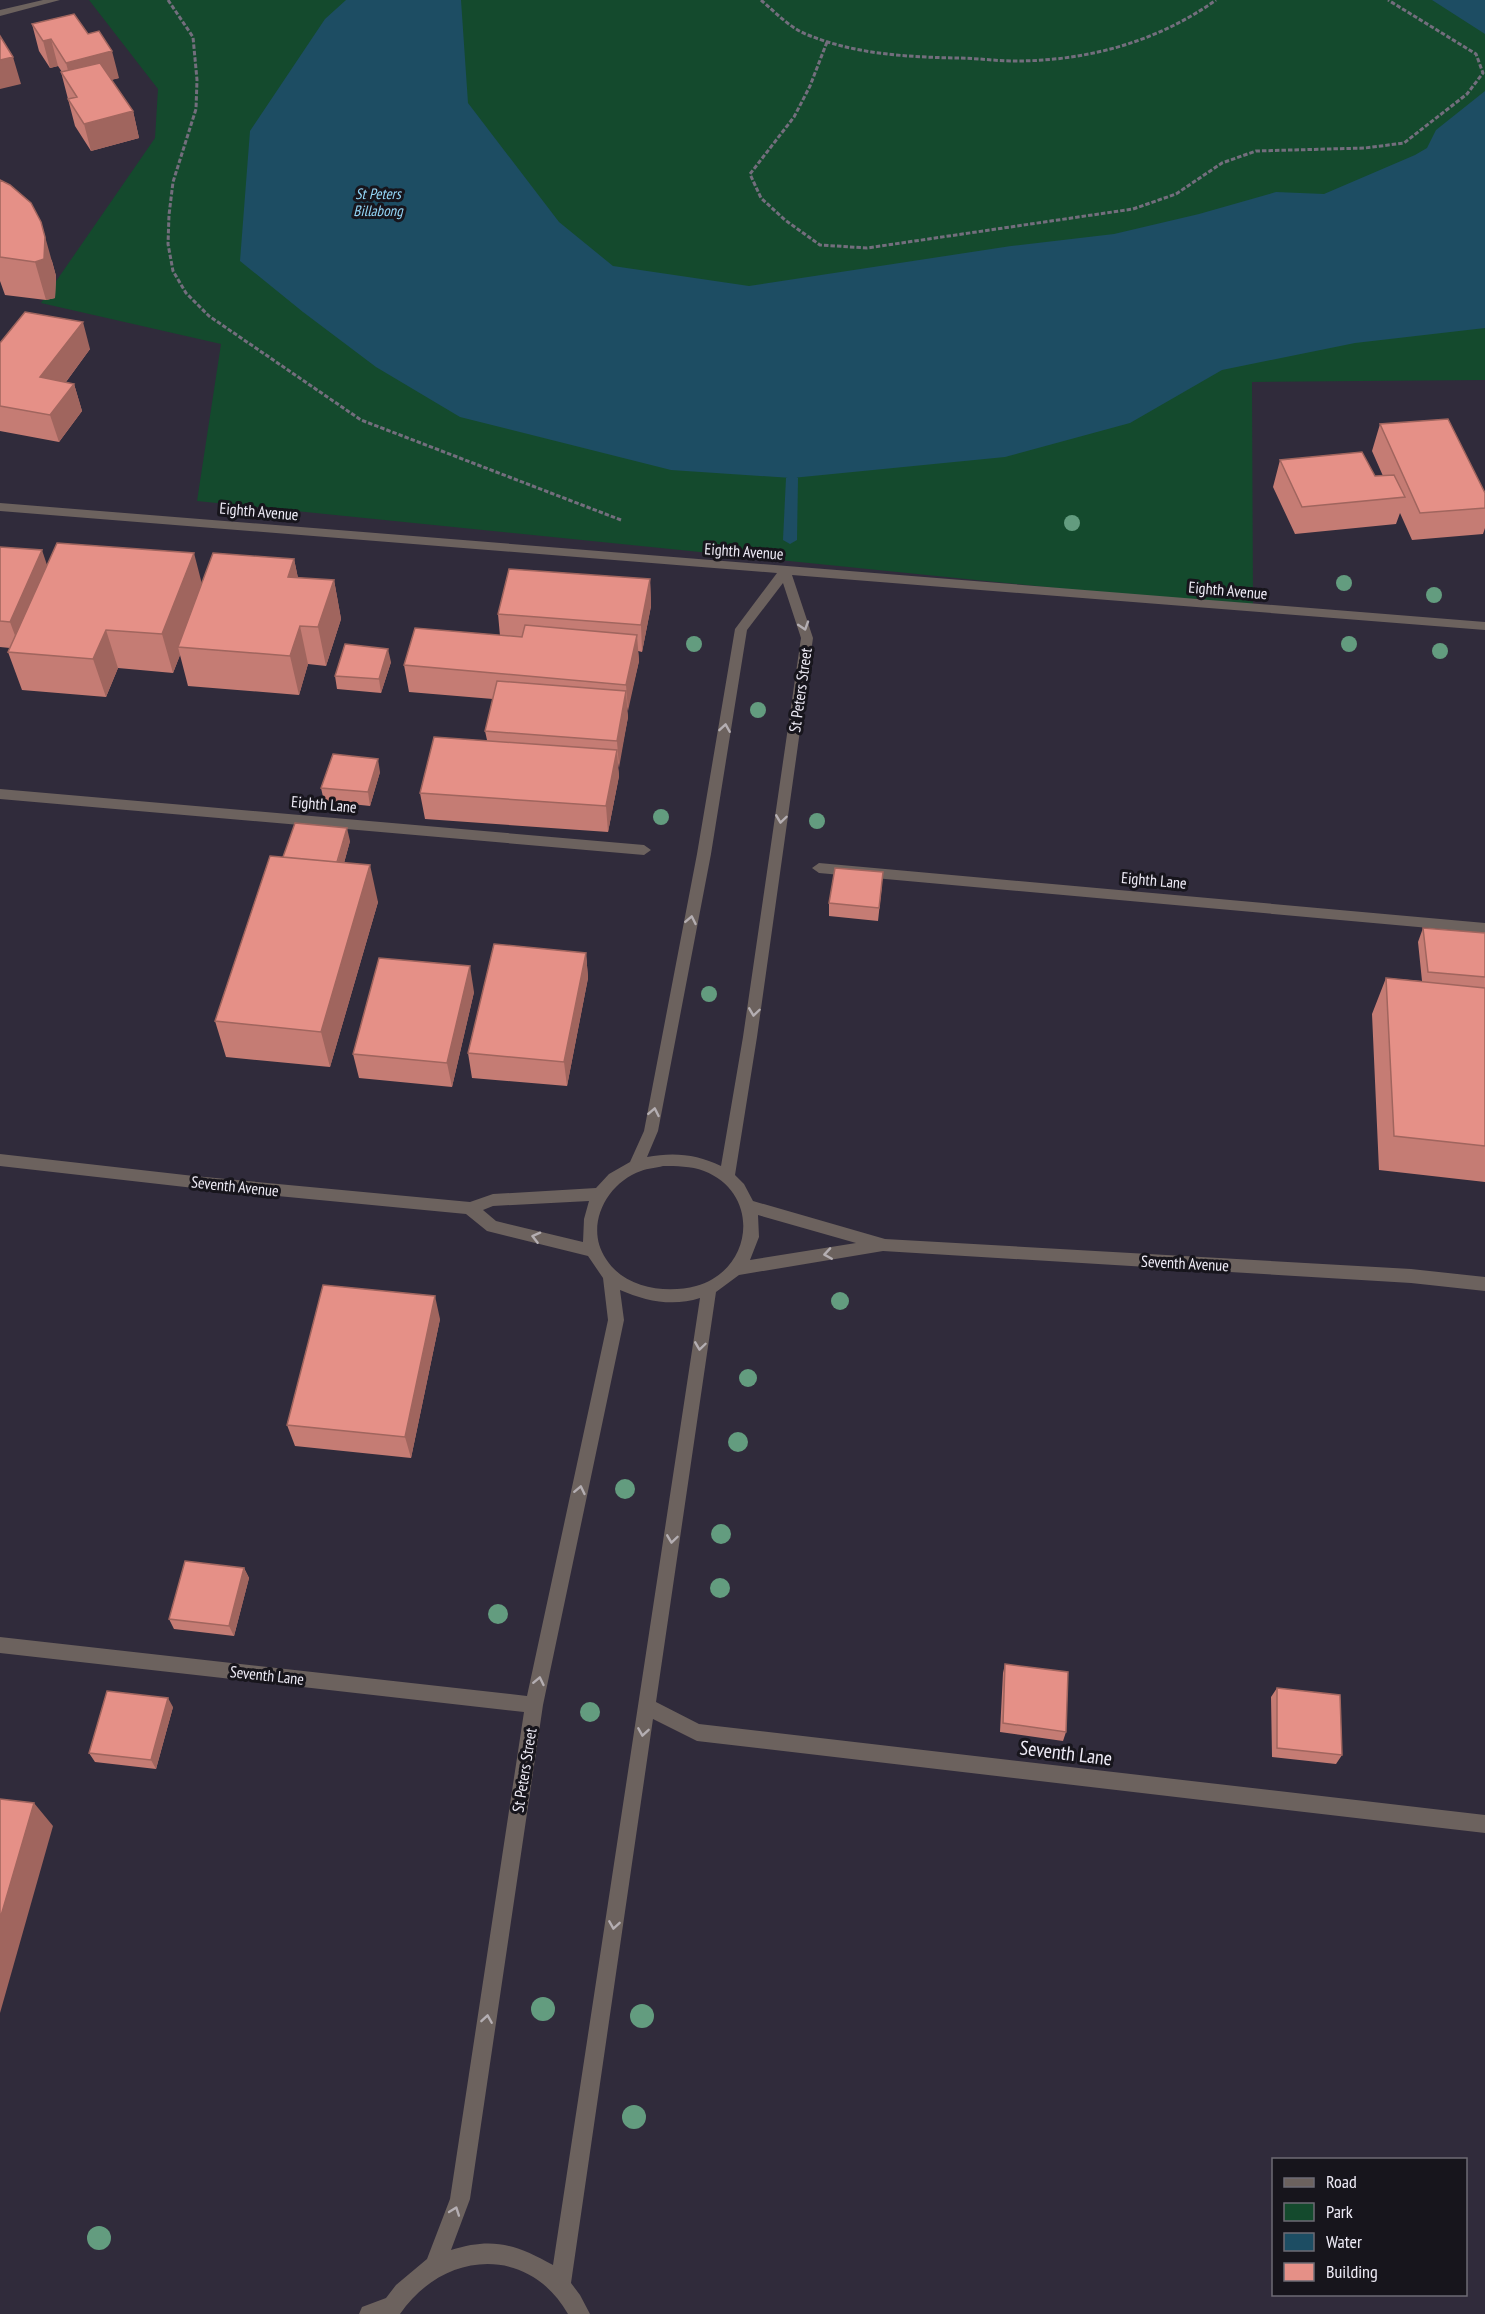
<svg xmlns="http://www.w3.org/2000/svg" width="1485" height="2314" viewBox="0 0 1485 2314" font-family="'PT Sans Narrow',sans-serif">
<style>
.green{fill:#144a2d}
.water{fill:#1d4d63}
.lines{fill:none;stroke-linecap:round;stroke-linejoin:round}
.stream{fill:#1d4d63;fill-rule:evenodd}
.path{stroke:#736e7d;stroke-width:3;stroke-dasharray:4.5 2;stroke-linecap:butt}
.minor{fill:#6c625e;fill-rule:evenodd}
.tree{fill:#639c7f}
.wall{fill:#c57c74}
.shaded-wall{fill:#a0655e}
.building{fill:#e59087;stroke:#a0655e;stroke-width:1.5}
.oneway{stroke:#b4aeb2}
.labels{text-anchor:middle;dominant-baseline:central;stroke-width:6;stroke-linejoin:round;paint-order:stroke}
.far-water-label{font-size:15px;font-style:italic;fill:#94d6f7;stroke:#17151c}
.street-label{font-size:16px;fill:#efecf7;stroke:#17151c}
.near-street-label{font-size:20px;fill:#efecf7;stroke:#17151c}
</style>
<rect width="100%" height="100%" fill="#302b3b"/>
<!-- green -->
<path class="green" d="M89,0H1485V380L1252,382L1253,608L197,501L221,344L41,303L155,138L158,89Z"/>
<!-- water -->
<path class="water" d="M346,0H461L468,103L559,222L613,266L749,286L1011,246L1114,234L1199,214L1276,192L1324,194L1415,155L1427,148L1436,130L1485,91V328L1355,343L1222,370L1130,423L1005,457L792,478L671,470L460,417L376,367L303,312L240,261L250,131L325,19Z
M1432,0H1485V34Z"/>
<g class="lines">
<!-- stream -->
<path class="stream" d="M792,474L798,478L797,540L790,544L783,540L786,478Z"/>
<!-- path -->
<path class="path" d="M168,0L193,37L197,80L196,109L173,182L169,215L168,244L173,271L186,293L209,316L361,420L621,520
M761,0C776,13 790,28 808,35C855,54 906,57 956,58C976,58 995,61 1015,61C1087,61 1157,42 1216,0
M827,42L810,86L794,117L750,174L761,198L785,220L820,245L867,248L1133,209L1176,194L1222,163L1256,151L1365,148L1404,143L1467,94L1483,73L1476,54L1388,0"/>
<!-- minor -->
<path class="minor" d="M43,0H60L0,16V10Z
M0,503L1485,622V630L792,575L813,638L757,1037L735,1175L744,1184L753,1201L885,1239L1411,1269L1485,1277V1291L1411,1283L883,1251L739,1275L716,1292L656,1702L699,1724L1485,1815V1833L697,1741L653,1719L571,2283L580,2295L590,2314H568C528,2244 443,2251 400,2314H359L362,2307L386,2298L396,2285L427,2259L450,2199L524,1712L0,1653V1637L527,1696L608,1320L603,1278L588,1256L487,1231L466,1214L194,1188L0,1166V1154L194,1176L470,1202L493,1194L596,1188L609,1174L630,1162L644,1131L697,854L735,629L777,573L0,511ZM783,583L801,638L743,1037L721,1166C697,1154 673,1152 647,1157L658,1131L711,854L747,630ZM663,1166C676,1166 691,1166 704,1171C761,1193 754,1270 696,1286C666,1294 624,1288 606,1259C584,1227 606,1183 641,1171C648,1168 656,1168 663,1166ZM589,1201L584,1219L583,1242L496,1221L483,1210L493,1206ZM758,1215L856,1243L750,1260L759,1237ZM620,1290C645,1301 673,1307 700,1298L553,2265C516,2244 492,2237 451,2250L470,2199L543,1705L624,1320Z
M0,789L644,845L651,850L644,855L0,799Z
M819,863L1485,923V933L819,873L812,868Z"/>
</g>
<!-- trees -->
<g class="tree">
<circle cx="1072" cy="523" r="8"/>
<circle cx="1344" cy="583" r="8"/>
<circle cx="1434" cy="595" r="8"/>
<circle cx="694" cy="644" r="8"/>
<circle cx="1349" cy="644" r="8"/>
<circle cx="1440" cy="651" r="8"/>
<circle cx="758" cy="710" r="8"/>
<circle cx="661" cy="817" r="8"/>
<circle cx="817" cy="821" r="8"/>
<circle cx="709" cy="994" r="8"/>
<circle cx="840" cy="1301" r="9"/>
<circle cx="748" cy="1378" r="9"/>
<circle cx="738" cy="1442" r="10"/>
<circle cx="625" cy="1489" r="10"/>
<circle cx="721" cy="1534" r="10"/>
<circle cx="720" cy="1588" r="10"/>
<circle cx="498" cy="1614" r="10"/>
<circle cx="590" cy="1712" r="10"/>
<circle cx="543" cy="2009" r="12"/>
<circle cx="642" cy="2016" r="12"/>
<circle cx="634" cy="2117" r="12"/>
<circle cx="99" cy="2238" r="12"/>
</g>
<!-- wall -->
<path class="wall" d="M32,24L119,78L111,80L133,111L139,138L91,151L75,126L61,72H62L58,66L50,68L39,51Z
M0,180L52,261L56,276L55,298L46,300L5,295L0,281Z
M0,343L90,349L66,382L74,384L82,411L59,442L0,431Z
M1380,424L1485,493V528L1483,534L1412,540L1400,513L1396,524L1295,534L1273,487L1280,460L1375,476H1383L1372,451Z
M0,547L47,565L202,584L294,559L298,578L334,580L341,619L326,666L308,664L299,695L188,686L180,655L173,673L118,668L106,697L22,690L8,652L10,648L0,647Z
M650,579L651,606L642,652L638,651L639,661L627,711L628,717L618,768L619,776L608,832L425,819L420,793L487,740L485,731L493,699L409,692L404,665L500,636L498,614Z
M391,662L381,693L337,689L335,676Z
M380,772L370,806L324,801L321,788Z
M350,841L344,863L378,902L330,1067L226,1057L215,1021L283,857Z
M882,885L878,921L829,916V903Z
M1423,928L1485,933V1182L1379,1170L1372,1014L1386,978L1422,981L1418,942Z
M586,953L588,978L567,1086L472,1078L468,1053Z
M474,992L452,1087L359,1078L353,1054Z
M440,1319L411,1458L295,1446L287,1425Z
M244,1568L249,1578L234,1636L174,1629L169,1619Z
M1005,1664L1066,1732L1063,1741L1000,1732L1003,1673Z
M1277,1688L1342,1755L1336,1764L1272,1757L1271,1697Z
M173,1707L156,1769L95,1762L89,1753Z"/>
<!-- shaded-wall -->
<path class="shaded-wall" d="M51,39L58,66L50,68L43,41Z
M112,51L119,78L73,89L66,63Z
M13,57L21,84L0,89V60Z
M133,111L139,138L91,151L84,124Z
M41,222L56,276L55,298L46,300L35,262Z
M83,322L90,349L49,405L40,377Z
M74,384L82,411L59,442L50,415Z
M42,550L51,577L20,649L10,622Z
M194,553L204,592L178,647L180,655L173,673L162,634Z
M294,559L302,598L288,577Z
M650,579L651,606L642,652L641,625Z
M334,580L341,619L326,666L318,627Z
M300,626L308,664L299,695L290,656Z
M106,630L118,668L106,697L93,659Z
M637,635L639,661L628,711L626,685Z
M388,649L391,662L381,693L379,679Z
M626,691L628,717L619,768L617,741Z
M617,750L619,776L608,832L606,806Z
M378,759L380,772L370,806L368,792Z
M347,828L350,841L338,885L335,872Z
M370,865L378,902L330,1067L321,1032Z
M586,953L588,978L567,1086L564,1062Z
M470,966L474,992L452,1087L447,1063Z
M435,1296L440,1319L411,1458L405,1437Z
M244,1568L249,1578L234,1636L229,1626Z
M168,1698L173,1707L156,1769L151,1760Z
M34,1803L53,1826L0,2013V1919Z"/>
<!-- building -->
<path class="building" d="M74,14L88,34L99,31L112,51L66,63L51,39L43,41L32,24Z
M0,36L13,57L0,60Z
M100,63L133,111L84,124L68,99L77,97L61,72Z
M0,180L10,185L31,203L41,222L45,237L44,259L35,262L0,257Z
M25,312L83,322L40,377L74,384L50,415L0,406V343Z
M1448,419L1485,493V508L1420,513L1380,424Z
M1362,452L1375,476L1394,475L1405,497L1302,507L1280,460Z
M57,543L194,553L162,634L106,630L93,659L8,652Z
M0,547L42,550L10,622L0,621Z
M213,553L294,559L288,577L334,580L318,627L300,626L290,656L178,647Z
M509,569L650,579L641,625L498,614Z
M525,625L637,635L626,685L404,665L415,628L522,637Z
M345,644L388,649L379,679L335,676Z
M497,681L626,691L617,741L485,731Z
M434,737L617,750L606,806L420,793Z
M333,754L378,759L368,792L321,788Z
M295,823L347,828L337,862L283,857Z
M270,856L370,865L321,1032L215,1021Z
M835,868L883,872L879,908L829,903Z
M1423,928L1485,933V977L1428,972Z
M494,944L586,953L564,1062L468,1053Z
M379,958L470,966L447,1063L353,1054Z
M1386,978L1485,988V1146L1394,1136Z
M323,1285L435,1296L405,1437L287,1425Z
M185,1561L244,1568L229,1626L169,1619Z
M1005,1664L1068,1672L1066,1732L1003,1723Z
M1277,1688L1340,1695L1342,1755L1277,1748Z
M107,1691L168,1698L151,1760L89,1753Z
M0,1799L34,1803L0,1919Z"/>
<!-- one-way arrows -->
<defs><path id="oneway-chevron" d="M-2-3.5L2.5 0L-2 3.5" fill="none" stroke-width="1.6" stroke-linecap="round" stroke-linejoin="round" transform="scale(1.5)"/></defs>
<g class="oneway">
<use href="#oneway-chevron" transform="translate(804 626) rotate(72)"/>
<use href="#oneway-chevron" transform="translate(725 728) rotate(-81)"/>
<use href="#oneway-chevron" transform="translate(781 819) rotate(98)"/>
<use href="#oneway-chevron" transform="translate(691 920) rotate(-79)"/>
<use href="#oneway-chevron" transform="translate(754 1012) rotate(98)"/>
<use href="#oneway-chevron" transform="translate(654 1112) rotate(-79)"/>
<use href="#oneway-chevron" transform="translate(536 1237) rotate(-166)"/>
<use href="#oneway-chevron" transform="translate(828 1254) rotate(171)"/>
<use href="#oneway-chevron" transform="translate(700 1346) rotate(98)"/>
<use href="#oneway-chevron" transform="translate(580 1490) rotate(-78)"/>
<use href="#oneway-chevron" transform="translate(672 1539) rotate(98)"/>
<use href="#oneway-chevron" transform="translate(539 1681) rotate(-78)"/>
<use href="#oneway-chevron" transform="translate(643 1732) rotate(99)"/>
<use href="#oneway-chevron" transform="translate(614 1925) rotate(99)"/>
<use href="#oneway-chevron" transform="translate(487 2019) rotate(-81)"/>
<use href="#oneway-chevron" transform="translate(455 2211) rotate(-70)"/>
</g>
<g class="labels">
<!-- far-water labels -->
<g class="far-water-label">
<text x="378" y="193">St Peters<tspan x="378" dy="17">Billabong</tspan></text>
</g>
<!-- street labels -->
<g class="street-label">
<text transform="translate(259 511) rotate(5)">Eighth Avenue</text>
<text transform="translate(744 551) rotate(4)">Eighth Avenue</text>
<text transform="translate(1228 590) rotate(5)">Eighth Avenue</text>
<text transform="translate(800 690) rotate(-82)">St Peters Street</text>
<text transform="translate(324 804) rotate(5)">Eighth Lane</text>
<text transform="translate(1154 880) rotate(5)">Eighth Lane</text>
<text transform="translate(235 1186) rotate(6)">Seventh Avenue</text>
<text transform="translate(1185 1263) rotate(3)">Seventh Avenue</text>
<text transform="translate(267 1675) rotate(6)">Seventh Lane</text>
<text transform="translate(524 1770) rotate(-81)">St Peters Street</text>
</g>
<!-- near-street labels -->
<g class="near-street-label">
<text transform="translate(1066 1753) rotate(7)">Seventh Lane</text>
</g>
</g>
<!-- legend -->
<rect x="1272" y="2158" width="195" height="138" fill="#17151c" stroke="#6d6b74" stroke-width="1.5"/>
<rect x="1284" y="2178" width="30" height="9" fill="#6c625e" stroke="#6d6b74" stroke-width="1.5"/>
<text x="1326" y="2188" font-size="18" fill="#efecf7">Road</text>
<rect x="1284" y="2203" width="30" height="18" fill="#144a2d" stroke="#6d6b74" stroke-width="1.5"/>
<text x="1326" y="2218" font-size="18" fill="#efecf7">Park</text>
<rect x="1284" y="2233" width="30" height="18" fill="#1d4d63" stroke="#6d6b74" stroke-width="1.5"/>
<text x="1326" y="2248" font-size="18" fill="#efecf7">Water</text>
<rect x="1284" y="2263" width="30" height="18" fill="#e59087" stroke="#6d6b74" stroke-width="1.5"/>
<text x="1326" y="2278" font-size="18" fill="#efecf7">Building</text>
</svg>
